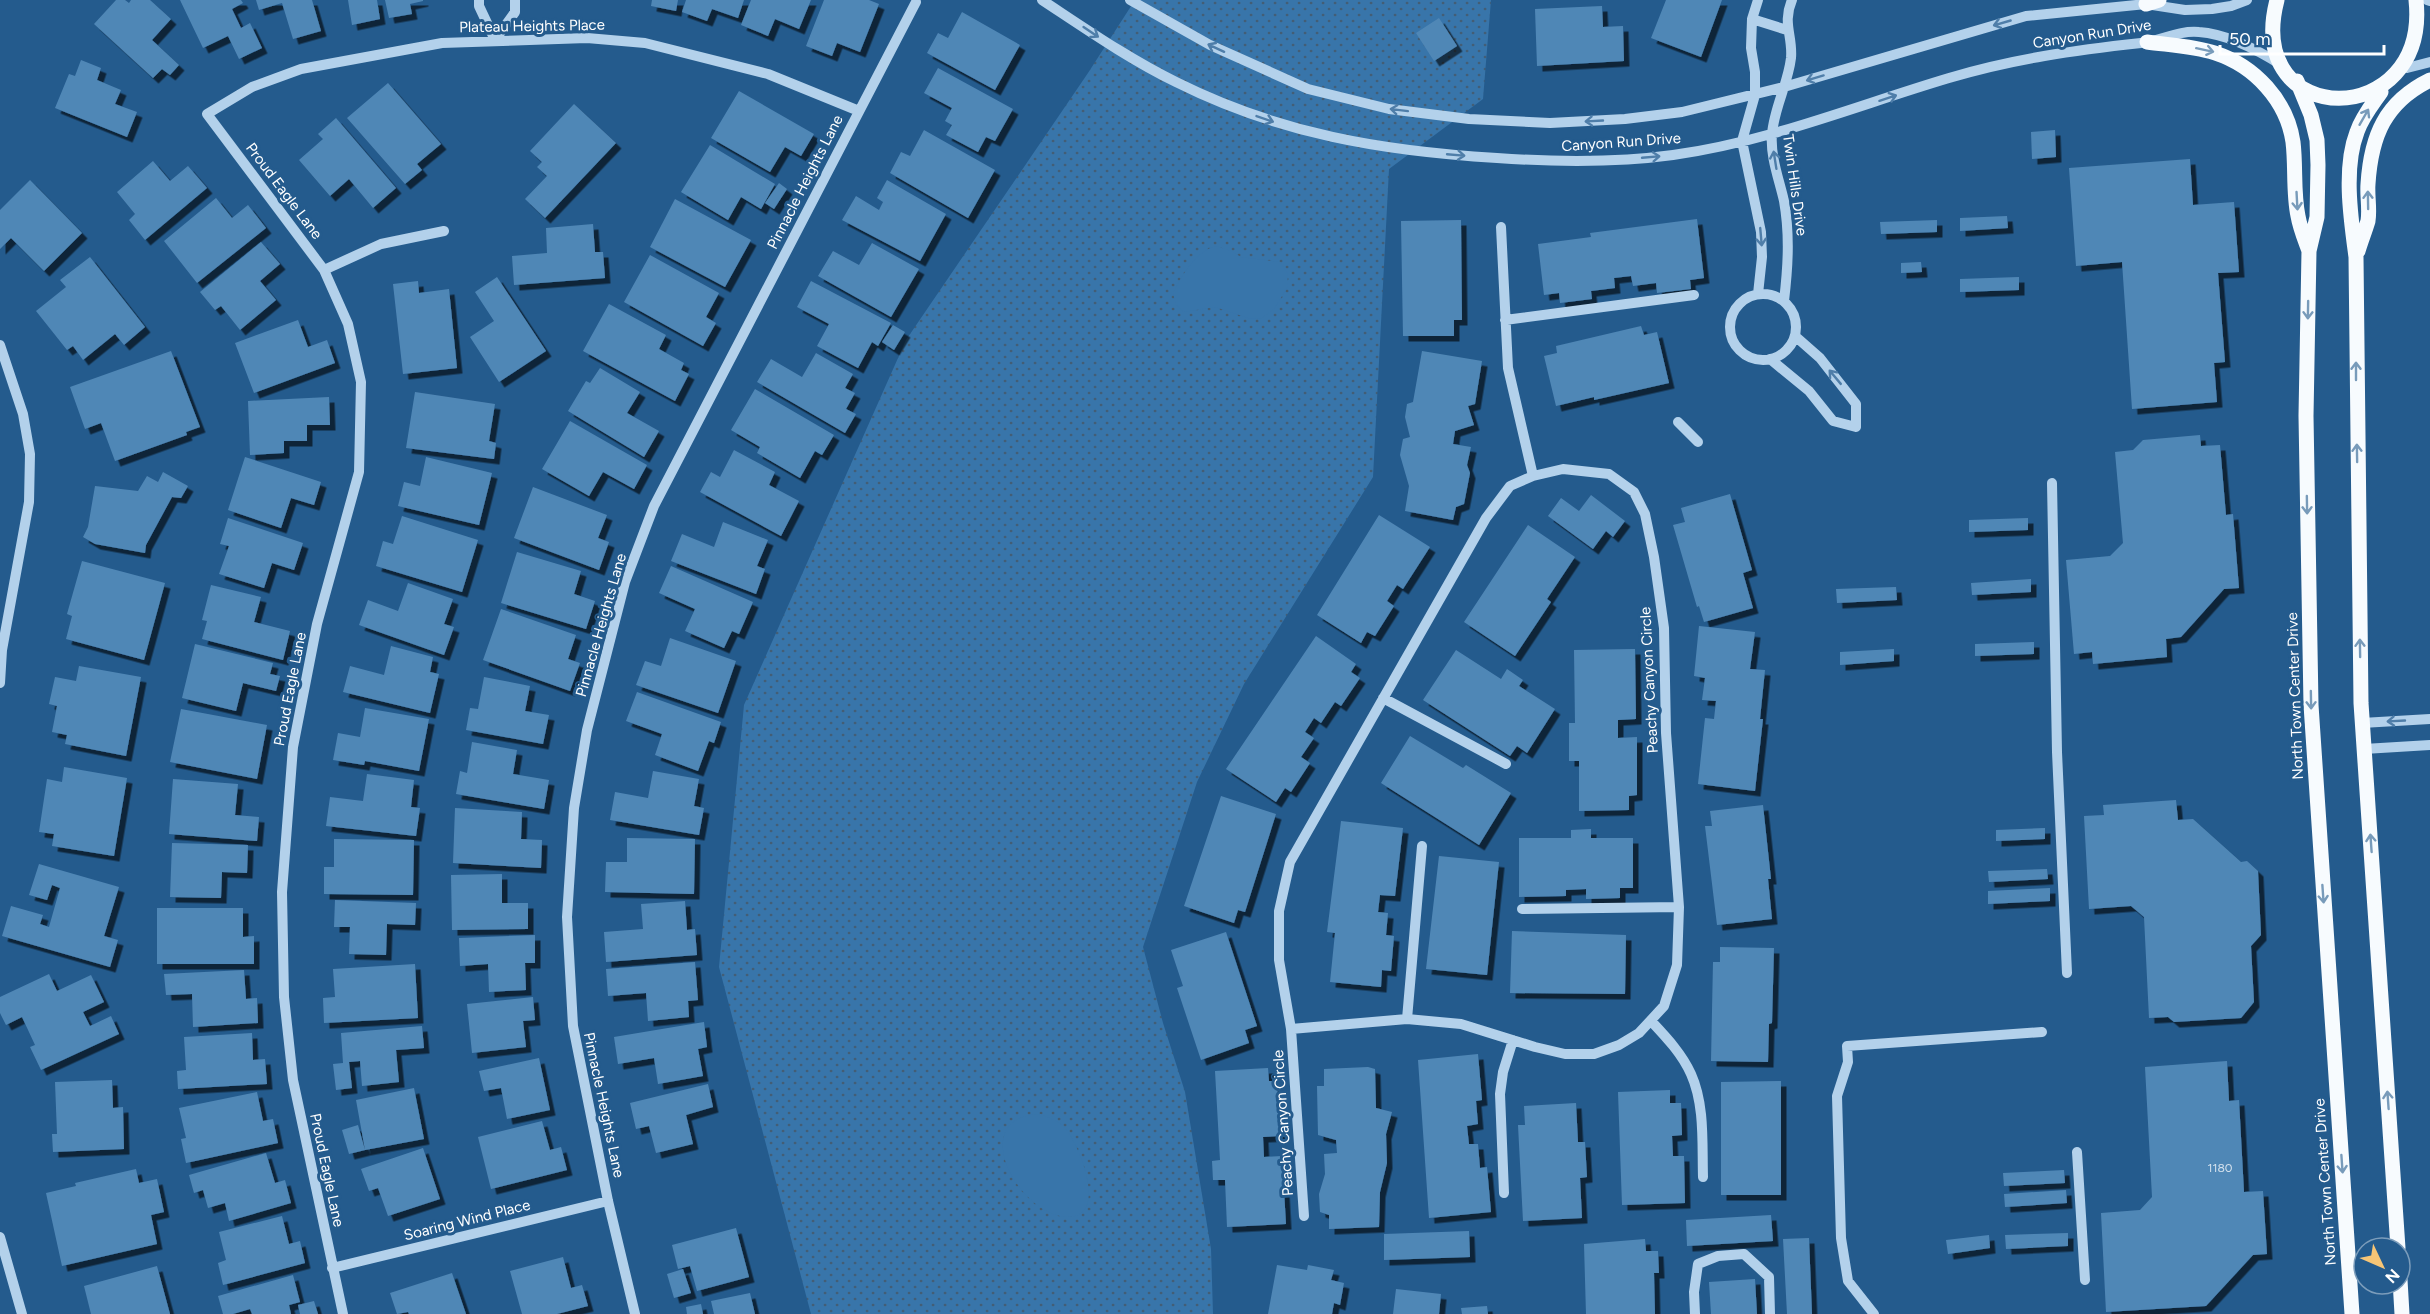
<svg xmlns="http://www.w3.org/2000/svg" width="2430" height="1314" viewBox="0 0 2430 1314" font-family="Figtree,sans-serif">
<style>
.grass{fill:url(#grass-dots)}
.pitch{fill:#3875aa}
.building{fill:#5087b6;filter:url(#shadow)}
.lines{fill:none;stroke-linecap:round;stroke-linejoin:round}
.minor{stroke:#b3d1eb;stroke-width:10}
.major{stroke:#f7fbfe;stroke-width:15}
.oneway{stroke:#4f7ea9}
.oneway2{stroke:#789bba}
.labels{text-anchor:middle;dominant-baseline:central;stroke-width:6;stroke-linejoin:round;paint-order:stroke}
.number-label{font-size:12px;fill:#d3e1ed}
.street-label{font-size:15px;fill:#fff;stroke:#245b8d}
</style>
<defs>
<pattern id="grass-dots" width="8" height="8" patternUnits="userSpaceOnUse" patternTransform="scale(1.5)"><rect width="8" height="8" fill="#3875aa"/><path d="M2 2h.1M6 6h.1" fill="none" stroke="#435e76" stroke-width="1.8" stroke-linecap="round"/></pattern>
<filter id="shadow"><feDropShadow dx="5.5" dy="5.5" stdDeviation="0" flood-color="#0009"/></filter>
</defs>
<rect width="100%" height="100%" fill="#245b8d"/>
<!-- grass -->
<path class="grass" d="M1135,0H1491L1483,99L1389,169L1373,477L1244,684L1197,782L1143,947L1163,1023L1185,1092L1211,1249L1213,1314H811L719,967L744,705L906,340L1088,73Z"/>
<!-- pitch -->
<path class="pitch" d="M1216,246L1231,251L1241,257L1280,262L1288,274L1287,288L1274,309L1262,318L1251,319L1215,307L1184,312L1176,305L1173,293C1182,275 1196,251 1216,246Z
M1041,1114C1049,1118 1059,1121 1065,1128C1079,1144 1109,1217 1068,1217C1019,1217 964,1116 1041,1114Z"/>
<!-- building -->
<path class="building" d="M116,0H125L129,3L131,0H150L171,19L152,40L179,65L170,75L162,69L153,78L94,24Z
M180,0H241L243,3L232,9L241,28L250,23L262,48L239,59L228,36L203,48Z
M256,0H312L321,31L293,39L282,3L259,10Z
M348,0H377L380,19L352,25Z
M385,0H423V1L410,4L412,14L389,18Z
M652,0H678L676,11L651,6Z
M686,0H744L738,18L712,9L707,21L682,12Z
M751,0H811L799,29L775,19L768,36L741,25Z
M824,0H869L879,4L860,52L837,43L832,56L806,46Z
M1666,0H1722L1701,57L1651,38Z
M1602,6L1603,27L1623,26L1624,61L1537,66L1535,9Z
M962,12L1020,45L995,90L927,53L938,33L948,38Z
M1439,18L1457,46L1434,61L1416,33Z
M81,60L101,68L97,80L121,90L115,104L137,112L127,137L55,108L69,74L75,76Z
M938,68L1013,109L995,141L986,137L978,152L946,135L952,125L945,121L952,108L924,93Z
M388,83L441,144L417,164L422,170L405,184L347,118Z
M739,91L814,134L801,156L785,147L770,172L711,138Z
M574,104L616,143L545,218L525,199L547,176L537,167L542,162L530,151Z
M336,118L396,188L373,208L349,179L330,196L299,160L323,139L318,134Z
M924,130L995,170L968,218L890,173L901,152L910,156Z
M2055,130L2056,157L2032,159L2031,132Z
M710,145L775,184L761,209L741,197L728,220L681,192Z
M2190,159L2193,205L2234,202L2239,272L2218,273L2225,362L2214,363L2217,402L2132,409L2122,262L2076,266L2069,168Z
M153,161L170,181L188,166L207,188L145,240L129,220L135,214L117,192Z
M30,180L82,233L44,271L11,238L0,249V210Z
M887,180L946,214L920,261L842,220L856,196L879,210L883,202L877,198Z
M779,183L787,189L774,209L765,203Z
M216,198L232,218L248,205L266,228L197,283L164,241Z
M675,199L751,240L725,287L650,247Z
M2007,216L2008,228L1960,231V218Z
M1697,219L1704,278L1690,280L1691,289L1657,293L1656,283L1633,286L1631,276L1614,278L1615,288L1591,291L1592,299L1560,303L1559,293L1544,295L1538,244L1591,237L1590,233Z
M1461,220L1462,320H1454V336H1403L1401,221Z
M1937,220V232L1881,234L1880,222Z
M593,224L595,252H603L605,278L514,285L512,256L547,253L546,228Z
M261,242L280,264L260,281L276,300L240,330L221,306L215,310L200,292Z
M872,243L919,269L891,317L818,276L833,251L859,265Z
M650,255L719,293L706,317L716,323L703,346L624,302Z
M90,257L145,327L124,345L115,334L83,360L73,346L67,350L36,311L66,287L60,280Z
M1921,262L1922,272L1901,273V263Z
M497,277L546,351L499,382L470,337L494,321L475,292Z
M2019,277V290L1960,292V279Z
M418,281L419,293L449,289L457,368L403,374L393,284Z
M811,281L891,323L878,346L872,342L858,368L817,346L829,324L797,307Z
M609,304L666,335L659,349L684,363L681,370L689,374L675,401L583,351Z
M298,320L308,347L327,340L335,363L254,393L235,343Z
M893,325L905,332L894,350L882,342Z
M1641,326L1644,335L1657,332L1669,383L1594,400V397L1556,406L1544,356L1557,353L1556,346Z
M171,351L200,427L186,432L187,435L115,461L101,423L85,429L70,387Z
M1422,351L1482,361L1475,404L1468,406L1474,425L1455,431L1453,444L1471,447L1467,465L1470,473L1464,504L1456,507L1453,520L1405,511L1409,486L1400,455L1403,439L1410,437L1405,417L1407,404L1413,402Z
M816,353L853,374L845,388L855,393L846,409L856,414L845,433L757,382L771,359L802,377Z
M600,368L640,392L627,413L659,431L644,457L568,411L586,381L590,383Z
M755,389L834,435L822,455L815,451L800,478L757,453L760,447L731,430Z
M415,392L495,404L489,441L496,443L494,459L406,448Z
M329,397L330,425H307V441H284V453L250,455L248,401Z
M570,421L647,465L634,489L603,472L589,496L542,469Z
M2200,435L2201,446L2220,445L2226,515L2233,514L2239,588L2224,589L2181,637L2166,639L2167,657L2093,664L2092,652L2074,654L2066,560L2110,556L2123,543L2115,452L2133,450L2143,440Z
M734,450L775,472L769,485L799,501L781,536L700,492L711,472L720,477Z
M245,457L321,482L314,505L291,498L281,528L228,510Z
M426,457L492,473L479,525L398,506L404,482L420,486Z
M163,472L188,486L181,498L172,497L146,545L145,553L95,544L83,537L88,527L95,486L138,491L147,476L158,482Z
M533,487L607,515L598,538L609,542L599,570L514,538Z
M1730,494L1752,570L1743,573L1753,608L1704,622L1699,606L1697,607L1673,525L1685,522L1681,508Z
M1591,495L1625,521L1613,537L1606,531L1593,549L1548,516L1561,498L1579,511Z
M1379,515L1430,547L1403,589L1397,585L1387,601L1394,606L1375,636L1367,632L1361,643L1317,615Z
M402,516L478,540L462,592L376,566L383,541L393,544Z
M228,518L303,543L294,570L272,563L264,588L219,574L229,546L220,544Z
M2028,518V530L1969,532V520Z
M723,522L768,540L757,566L765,569L756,594L671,561L682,534L714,547Z
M1528,525L1575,557L1547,599L1551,602L1515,656L1464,622Z
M517,552L581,571L574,594L595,601L586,629L501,603Z
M82,561L165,583L144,660L66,639L72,616L67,614Z
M671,566L753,602L739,634L732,631L724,648L685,631L695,609L659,593Z
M2031,579V592L1972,595L1971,583Z
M408,583L453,599L444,624L454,627L444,655L359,625L368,600L398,611Z
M211,585L261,597L254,622L290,631L283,660L202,639L207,621L202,620Z
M1896,587L1897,600L1837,603L1836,589Z
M501,609L576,635L568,659L580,663L570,691L483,660Z
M1699,626L1755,632L1750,669L1765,670L1760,719H1763L1755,791L1698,784L1705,718L1714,719L1716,701L1702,700L1705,678L1694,676Z
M1316,636L1356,664L1351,672L1360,678L1341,706L1335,702L1321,723L1314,718L1305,732L1314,738L1301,757L1310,763L1291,792L1285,788L1276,802L1226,769Z
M670,638L736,661L718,713L636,685L645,661L661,666Z
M2034,642V654L1975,656V644Z
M195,644L273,663L270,674L280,676L276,691L243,683L236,711L182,698Z
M391,646L433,657L430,672L439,674L430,713L343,692L350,666L384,675Z
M1635,649L1636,719L1618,720V738L1637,737V795L1629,796V810L1579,811V761H1569V723H1575L1574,650Z
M1894,649V661L1840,665V652Z
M1456,650L1501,679L1507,669L1523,680L1519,686L1555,709L1527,753L1517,746L1510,756L1423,700Z
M79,666L141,677L126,756L65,744L67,735L52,732L57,706L49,704L55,677L76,681Z
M484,677L530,686L525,711L549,715L543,744L466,730L470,708L478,709Z
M637,692L721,722L714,743L709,741L698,771L655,755L662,734L626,721Z
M365,708L429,719L419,771L365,761L364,765L333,760L338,733L360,737Z
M181,709L267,725L257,779L170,762Z
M1410,736L1463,768L1466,765L1511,793L1479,845L1381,783Z
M472,742L517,750L513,774L549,780L544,809L456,794L460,771L467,773Z
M64,767L127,778L114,856L52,846L54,834L39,832L47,779L62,782Z
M653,771L699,779L694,806L704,808L699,835L610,820L615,792L648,798Z
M367,774L414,780L411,807L420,808L416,836L326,826L330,797L363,801Z
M173,779L238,784L235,815L259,817L257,841L169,834Z
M1221,796L1276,814L1245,912L1238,910L1234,923L1184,906Z
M2176,800L2178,820L2193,819L2241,862L2247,861L2258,871L2261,935L2251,946L2254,1002L2241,1018L2174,1022L2168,1017L2149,1018L2144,917L2131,906L2089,909L2084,816L2104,815L2103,805Z
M1763,805L1771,879H1768L1772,919L1717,925L1705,826H1712L1710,811Z
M455,808L522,812L521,839L542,840L541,868L453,863Z
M1341,821L1403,828L1395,896L1380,895L1378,912L1388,913L1386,935L1394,936L1391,971L1382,970L1381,987L1330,982L1335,933L1327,932Z
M2045,828V839L1996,841V830Z
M1591,829V838H1633V888H1620V898L1586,899V889L1566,890V896L1519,897V838H1571V830Z
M627,838L695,839L694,894L605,892L606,862H627Z
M334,839L414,840L413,895L324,894V867H334Z
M172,843L248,845L247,873L222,872L221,898L170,897Z
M1439,856L1499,862L1487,975L1426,969Z
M39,864L119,887L104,936L118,940L110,967L2,936L11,906L43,915L40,924L49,927L60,888L52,885L47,900L29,895Z
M2047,869L2048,879L1989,882L1988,871Z
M502,874V903H528V929L452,930L451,875Z
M2050,888V901L1988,904V891Z
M335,900L416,903L415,925L387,924L386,955L349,954L350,927H334Z
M685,901L687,930L695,929L697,955L606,962L604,932L643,929L641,904Z
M157,908H243V937L254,936V964H157Z
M1512,931L1626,935L1625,994L1510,993Z
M1226,932L1257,1026L1245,1030L1249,1043L1201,1060L1177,988L1183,986L1171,950Z
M535,935V963H525L526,990L489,992L488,964L460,966L459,938Z
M1720,947L1774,948L1772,1023L1769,1024L1768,1062L1711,1061L1713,962H1720Z
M695,962L698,1000L688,1001L689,1017L648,1021L646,993L608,996L606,969Z
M415,964L418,1018L324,1023L323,998L335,997L333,969Z
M244,970L246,999L257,998L258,1023L193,1027L192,994L166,995L164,974Z
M49,974L57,991L91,975L104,1002L83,1012L90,1026L111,1016L119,1034L41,1070L30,1047L35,1045L22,1017L6,1025L0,1013V997Z
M533,997L535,1020L523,1021L526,1047L472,1053L467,1004Z
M704,1022L707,1047L698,1049L703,1076L658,1084L654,1058L618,1064L614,1037Z
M422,1026L424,1048L396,1050L399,1082L362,1086L360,1061L349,1062L352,1088L336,1090L333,1064L343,1063L341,1033Z
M252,1033L253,1060L265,1059L267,1084L178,1089L177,1071L186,1070L184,1037Z
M1478,1054L1482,1100L1476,1101L1478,1124L1467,1126L1469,1144H1478L1480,1168L1487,1167L1491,1212L1429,1218L1418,1060Z
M539,1058L550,1110L507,1119L501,1088L484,1091L479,1071Z
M2227,1061L2229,1101L2239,1100L2244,1192L2263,1191L2267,1254L2253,1255L2206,1306L2106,1312L2101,1213L2140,1210L2152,1197L2145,1067Z
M1368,1067L1375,1069L1376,1108L1392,1112L1386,1134L1387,1163L1380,1192L1379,1227L1329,1229V1215L1320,1212L1319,1194L1325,1174L1324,1154L1337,1153L1336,1140L1318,1135L1317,1086H1324V1069Z
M1268,1068L1269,1081H1277L1280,1136L1263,1137L1264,1157L1282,1156L1286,1224L1227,1227L1225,1180H1213L1212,1161L1220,1160L1215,1071Z
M112,1080L113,1108L123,1107L124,1149L53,1152L52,1134H57L55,1082Z
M1781,1081V1195H1721V1082Z
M708,1084L713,1107L686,1115L693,1144L656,1153L649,1126L636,1129L630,1103Z
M414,1088L424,1139L365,1150L356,1100Z
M1670,1090V1103H1681L1682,1135L1672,1136L1673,1156H1684L1685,1203L1622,1205L1618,1092Z
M257,1092L263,1121L273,1119L278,1143L186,1163L181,1139L186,1138L179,1108Z
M1576,1103L1578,1142H1585L1587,1177L1580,1178L1582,1218L1523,1221L1518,1125H1525L1524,1106Z
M542,1121L550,1150L561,1147L567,1170L491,1189L478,1137Z
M358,1125L365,1150L349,1154L342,1130Z
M423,1148L440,1199L388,1216L378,1188L369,1191L361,1169Z
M266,1153L275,1183L285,1180L291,1203L229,1221L225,1203L208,1208L203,1190L194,1193L189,1175Z
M136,1169L139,1183L157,1179L164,1212L151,1215L157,1244L62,1266L46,1193L76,1186L75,1183Z
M2064,1170L2065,1183L2004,1186L2003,1173Z
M2066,1190L2067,1203L2005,1207L2004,1194Z
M1771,1215L1773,1241L1687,1246L1686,1220Z
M282,1216L289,1244L300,1241L305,1263L223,1285L218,1263L226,1260L219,1232Z
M736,1228L749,1277L697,1291L690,1266L678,1269L672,1245Z
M1469,1231L1470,1257L1384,1260V1234Z
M2068,1233V1246L2006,1249L2005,1235Z
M1989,1235L1990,1248L1948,1254L1946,1240Z
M1809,1238L1812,1314H1787L1783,1239Z
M1645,1239L1646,1251H1658L1659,1273H1654L1655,1314H1586L1584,1244Z
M563,1257L571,1288L582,1285L588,1306L557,1314H522L510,1271Z
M1277,1265L1307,1270L1308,1265L1334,1270L1331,1280L1344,1283L1340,1305L1334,1303L1332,1314H1268Z
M157,1266L170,1314H91L84,1286Z
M683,1269L691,1293L674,1298L667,1274Z
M452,1273L466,1314H409L408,1312L397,1314L390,1293Z
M293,1275L300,1302L289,1305L291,1314H252L250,1309L233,1314H223L218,1296Z
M1755,1279L1757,1314H1711L1709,1282Z
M1396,1289L1441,1294L1439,1314H1393Z
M750,1293L755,1314H714L711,1301Z
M314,1301L318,1314H300L298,1305Z
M701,1304L703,1314H687L686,1307Z
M1487,1306L1488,1314H1462L1461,1308Z"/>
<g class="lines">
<!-- minor -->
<path class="minor" d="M479,0V6L495,40L515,12V0
M1042,0C1086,29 1129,59 1176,82C1280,134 1382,151 1497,158C1555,162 1615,163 1673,155C1768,142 1858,105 1949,78C2012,59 2076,50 2141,43C2161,41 2178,30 2199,32C2228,34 2258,50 2283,66
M1130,0L1210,45L1308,89L1389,109L1469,119L1550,123L1625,119L1682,112L1784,87L2026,16L2146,4L2185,10L2212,9L2231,6L2247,0
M2427,0L2430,1
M1752,19L1787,30
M2407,68L2430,62
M1501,227L1508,368L1533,476
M324,270L381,244L444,231
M1758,294L1762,257L1761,232L1742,141L1755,95V72L1751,48L1752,19L1758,0
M1730 327a33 33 0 1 1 66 0a33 33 0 1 1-66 0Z
M1784,301C1788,267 1790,235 1784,201C1779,179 1770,156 1772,134C1774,108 1788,84 1791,58C1793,36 1782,23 1792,0
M1505,320L1694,295
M0,345L23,414L30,454L29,502L2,650L0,683
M1770,359L1809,391L1833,421L1856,427V404L1820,358L1795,336
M1678,422L1698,442
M1563,469L1609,474L1634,492L1645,514L1654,557L1664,628L1666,733L1679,907L1677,965L1664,1006L1639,1033L1619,1045L1594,1054H1565L1535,1047L1461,1024L1407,1019L1291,1029L1279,960V911L1290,862L1486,518L1510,486L1533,476Z
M2052,483L2057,752L2067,973
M1383,698L1506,764
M2362,723L2430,719
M2364,749L2430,745
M1522,909L1679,907
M1407,1019L1422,846
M1652,1022C1667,1038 1682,1054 1691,1074C1705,1105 1702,1144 1703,1177
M1291,1029L1304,1216
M2077,1152L2085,1280
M1504,1193L1500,1094L1503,1072L1513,1040
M0,1237L22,1314
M332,1268L608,1201
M343,1314L293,1080L284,997L282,892L293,747L317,624L359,472L361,382L348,324L324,270L207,114L252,87L301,69L442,43L587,38L645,43L768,74L859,111
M635,1314L608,1201L573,1026L567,917L574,808L587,730L625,582L654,506L916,2
M1695,1314L1694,1292L1698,1264L1718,1256L1744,1254L1769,1277L1770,1314
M1874,1314L1848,1281L1841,1238L1837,1096L1848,1062L1847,1046L2042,1032"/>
<!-- major -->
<path class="major" d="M2277,0C2243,131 2430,131 2416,0
M2146,4L2159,0
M2147,42C2169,45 2194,46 2215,53C2255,66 2287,101 2293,142C2296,167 2293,192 2298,216C2300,228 2305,240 2309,251
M2297,81L2311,115L2317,140L2318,165L2317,217L2309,251L2306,416L2311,705L2352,1314
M2381,92C2372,105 2362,117 2357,132C2343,168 2351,220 2356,257L2361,703L2398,1248
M2358,251C2361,241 2365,231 2368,221C2370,209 2367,196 2368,184C2371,136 2385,102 2430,80
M2400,1280L2402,1314"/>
</g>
<!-- one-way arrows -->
<defs><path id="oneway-shaft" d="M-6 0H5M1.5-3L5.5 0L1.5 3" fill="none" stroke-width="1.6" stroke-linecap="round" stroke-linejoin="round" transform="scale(1.5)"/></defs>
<g class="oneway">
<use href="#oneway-shaft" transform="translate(2002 23) rotate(164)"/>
<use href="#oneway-shaft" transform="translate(1091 32) rotate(34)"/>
<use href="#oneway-shaft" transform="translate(1216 48) rotate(-155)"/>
<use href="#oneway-shaft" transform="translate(1815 78) rotate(163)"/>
<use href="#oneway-shaft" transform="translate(1888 98) rotate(-18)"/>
<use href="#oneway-shaft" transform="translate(1399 110) rotate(-173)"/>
<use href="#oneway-shaft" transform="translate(1265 119) rotate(19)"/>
<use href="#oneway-shaft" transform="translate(1594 121) rotate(177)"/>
<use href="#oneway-shaft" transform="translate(1456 155) rotate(5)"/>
<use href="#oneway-shaft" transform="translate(1651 157) rotate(-5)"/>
<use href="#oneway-shaft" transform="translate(1775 160) rotate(-99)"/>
<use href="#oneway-shaft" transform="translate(1761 237) rotate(85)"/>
<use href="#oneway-shaft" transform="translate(1835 377) rotate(-130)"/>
<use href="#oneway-shaft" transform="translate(2396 721) rotate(177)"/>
</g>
<g class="oneway2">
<use href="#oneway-shaft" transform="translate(2205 50) rotate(12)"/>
<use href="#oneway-shaft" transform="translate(2364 117) rotate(-60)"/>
<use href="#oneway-shaft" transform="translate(2368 200) rotate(-91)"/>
<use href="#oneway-shaft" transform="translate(2297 201) rotate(87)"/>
<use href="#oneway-shaft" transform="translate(2308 310) rotate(91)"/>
<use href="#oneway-shaft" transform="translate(2356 371) rotate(-90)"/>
<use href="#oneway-shaft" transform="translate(2357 453) rotate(-91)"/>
<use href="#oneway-shaft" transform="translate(2307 505) rotate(89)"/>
<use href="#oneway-shaft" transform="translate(2360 648) rotate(-91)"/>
<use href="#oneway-shaft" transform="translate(2311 700) rotate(89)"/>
<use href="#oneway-shaft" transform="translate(2371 843) rotate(-94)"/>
<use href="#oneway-shaft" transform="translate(2323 894) rotate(86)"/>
<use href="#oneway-shaft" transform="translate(2388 1100) rotate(-94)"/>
<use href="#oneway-shaft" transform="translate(2342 1164) rotate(86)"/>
</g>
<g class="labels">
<!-- number labels -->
<g class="number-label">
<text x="2220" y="1168">1180</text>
</g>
<!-- street labels -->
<g class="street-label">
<text transform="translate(532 26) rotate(-1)">Plateau Heights Place</text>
<text transform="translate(2092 34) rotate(-9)">Canyon Run Drive</text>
<text transform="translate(1621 142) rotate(-4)">Canyon Run Drive</text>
<text transform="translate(805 182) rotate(-63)">Pinnacle Heights Lane</text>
<text transform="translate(1795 185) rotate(82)">Twin Hills Drive</text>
<text transform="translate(284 191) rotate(53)">Proud Eagle Lane</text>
<text transform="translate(601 625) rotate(-74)">Pinnacle Heights Lane</text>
<text transform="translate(1649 680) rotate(-93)">Peachy Canyon Circle</text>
<text transform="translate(290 689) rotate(-79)">Proud Eagle Lane</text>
<text transform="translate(2295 696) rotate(-92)">North Town Center Drive</text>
<text transform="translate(604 1105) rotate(78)">Pinnacle Heights Lane</text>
<text transform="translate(1283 1123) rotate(-94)">Peachy Canyon Circle</text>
<text transform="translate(327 1170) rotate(78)">Proud Eagle Lane</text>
<text transform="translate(2325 1182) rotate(-94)">North Town Center Drive</text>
<text transform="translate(467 1220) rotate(-14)">Soaring Wind Place</text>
</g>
</g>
<!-- north arrow -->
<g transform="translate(2382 1266) rotate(134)"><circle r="28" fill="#245b8d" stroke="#7c9dbb" stroke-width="1.5"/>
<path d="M0-4.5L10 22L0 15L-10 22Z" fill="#f6c576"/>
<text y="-9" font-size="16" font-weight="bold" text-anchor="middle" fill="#ffffff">N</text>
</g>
<!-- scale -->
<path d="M2220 45v9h164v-9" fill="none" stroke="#ffffff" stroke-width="3"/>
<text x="2229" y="45" font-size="18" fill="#ffffff" stroke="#245b8d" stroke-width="4.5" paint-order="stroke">50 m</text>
</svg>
